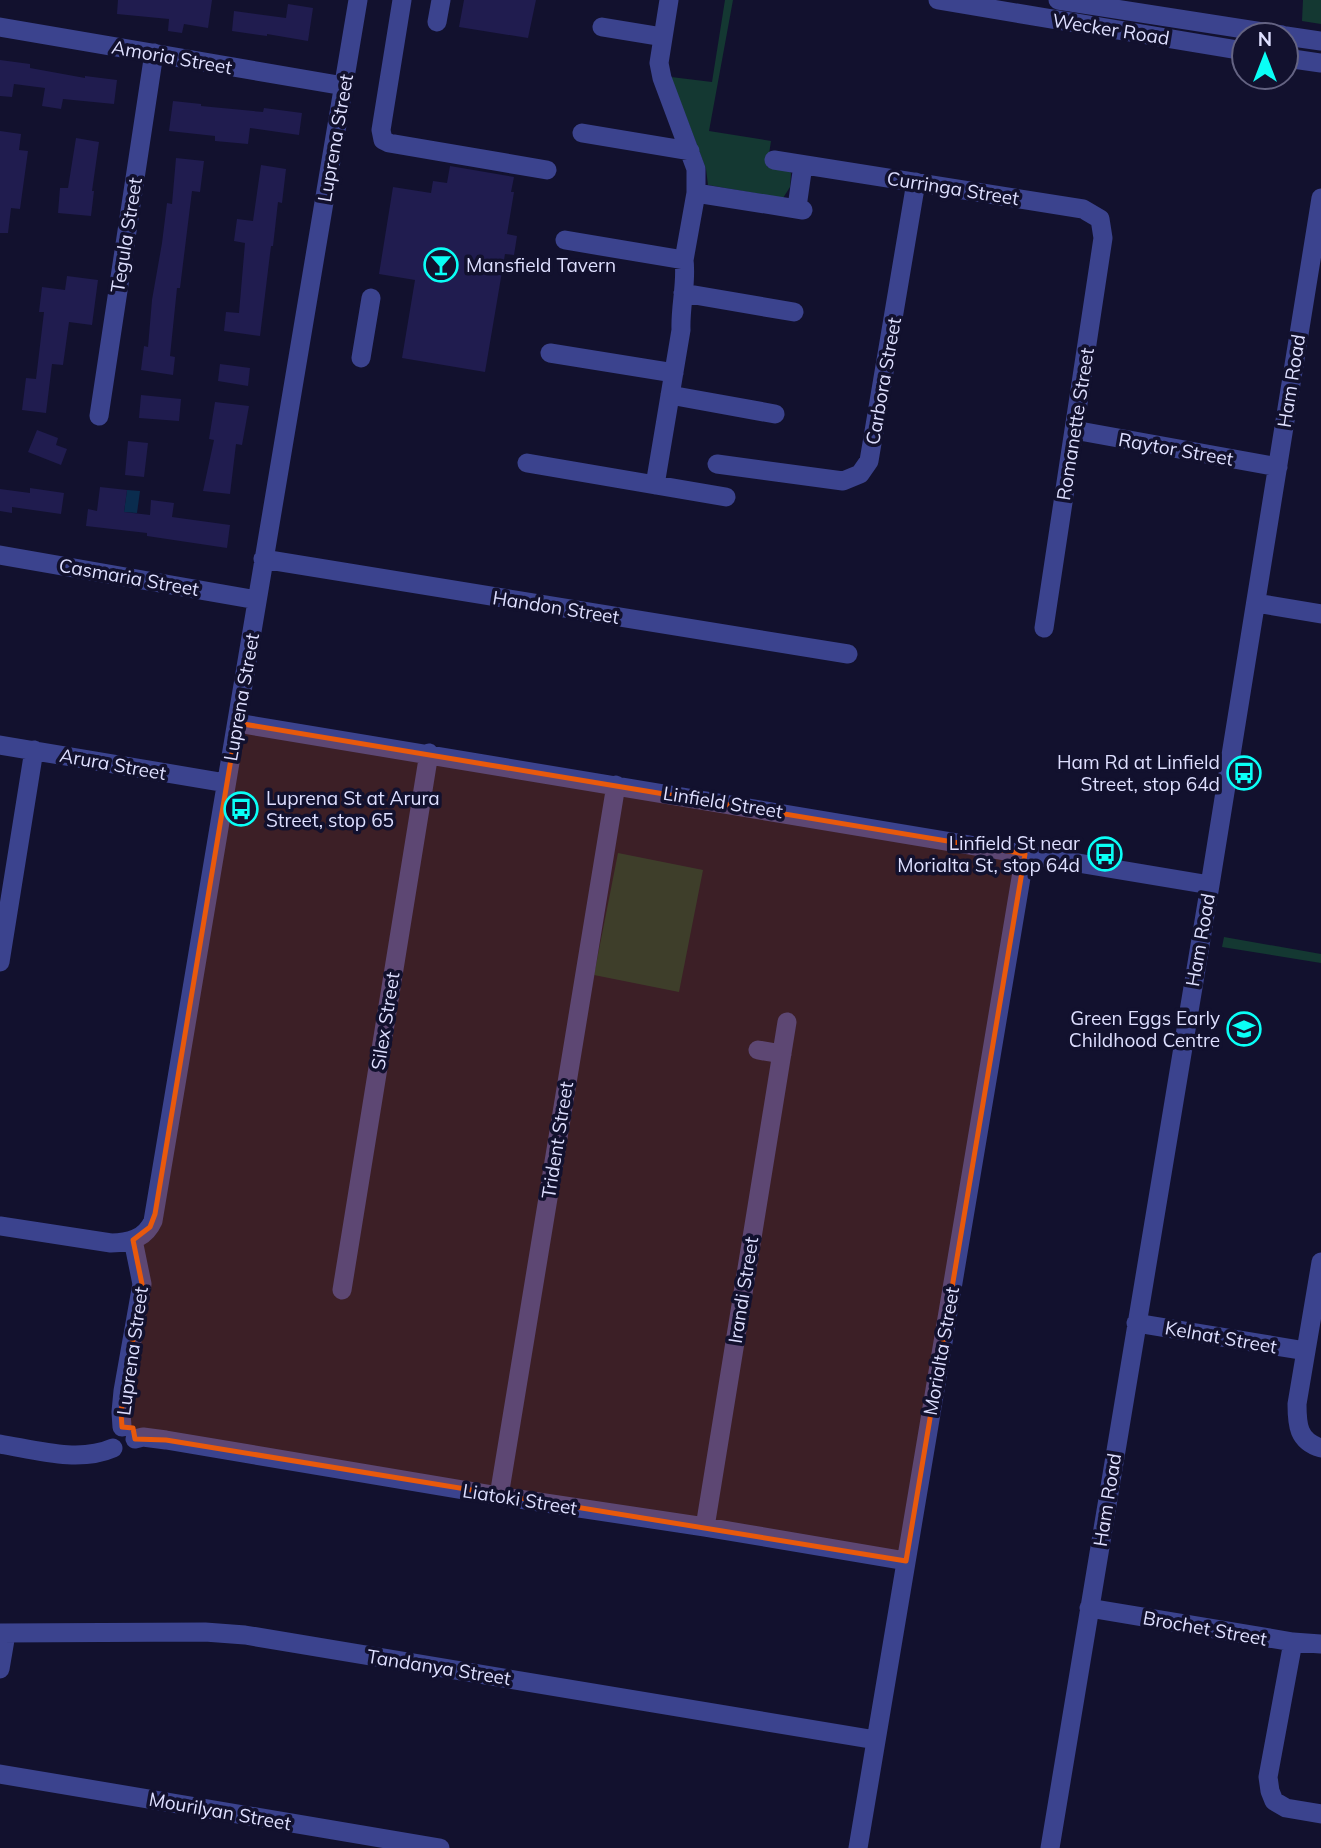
<svg xmlns="http://www.w3.org/2000/svg" width="1321" height="1848" viewBox="0 0 1321 1848" font-family="Mulish,sans-serif">
<style>
.green{fill:#143832}
.water{fill:#0a2c4e}
.building{fill:#201c4f}
.lines{fill:none;stroke-linecap:round;stroke-linejoin:round}
.minor{stroke:#3b438e;stroke-width:19}
.marked{fill:#e8590c;fill-opacity:0.2;stroke:#e8590c;stroke-width:5;stroke-linejoin:round}
.labels{text-anchor:middle;dominant-baseline:central;stroke-width:7;stroke-linejoin:round;paint-order:stroke}
.street-label{font-size:19px;fill:#dedfff;stroke:#12112e}
.poi-label{font-size:19px;fill:#dedfff;stroke:#12112e;text-anchor:end}
</style>
<rect width="100%" height="100%" fill="#12112e"/>
<!-- green -->
<path class="green" d="M725,0H733L709,131L771,141L767,167L786,169L791,173L790,187L783,198L708,185L706,169L671,77L712,82Z
M1303,0H1321V24L1302,21Z
M618,853L703,870L679,992L594,975Z
M1224,937L1321,954V963L1222,947Z"/>
<!-- water -->
<path class="water" d="M127,490L140,491L137,513L124,512Z"/>
<!-- building -->
<path class="building" d="M118,0H212L208,28L184,24L182,33L168,31L169,19L117,14Z
M464,0H536L528,38L459,27Z
M288,4L313,8L308,41L267,34V36L232,31L234,11L286,18Z
M0,60L30,64V68L85,78V76L117,80L114,104L63,99L61,109L42,106L45,88L14,84L12,97L0,96Z
M173,101L201,104V106L263,112L264,108L302,113L299,135L250,128L248,144L215,141V136L169,131Z
M0,131L21,134L19,150L28,151L20,209L11,208L8,233H0Z
M76,138L99,142L92,191H94L91,216L58,213L60,188H68Z
M176,158L204,161L200,192L192,191L180,288H177L170,356L175,357L173,375L141,370L144,346L148,347L152,300L162,243L167,203L172,204Z
M261,165L286,169L282,203L278,202L273,246H271L260,336L224,331L226,312L239,313L245,243L234,241L237,219L253,221Z
M450,166L514,177L511,192H514L507,234L517,236L514,255L505,254L485,372L402,358L415,280L379,274L393,187L431,193L433,181L447,183Z
M67,276L98,280L92,325L69,322L63,365L52,364L46,413L22,410L26,378L36,379L44,312H39L42,287L65,290Z
M220,364L250,368L248,386L218,381Z
M141,395L181,399L179,421L139,418Z
M215,402L249,406L242,445L236,444L230,494L203,491L214,440L209,439Z
M37,430L58,438L56,445L67,449L61,465L28,452Z
M128,441L148,443L144,477L125,475Z
M100,487L127,490L124,512L150,515L151,500L174,503L172,517L230,525L227,548L147,536V533L86,526L88,509L97,511Z
M30,488L64,493L61,514L12,507V513L0,511V489L30,493Z"/>
<g class="lines">
<!-- minor -->
<path class="minor" d="M402,0L381,130L383,140L389,143L547,170
M938,0L1244,51
M1058,0L1282,35
M437,22L441,0
M0,27L344,86
M602,27L663,37
M1286,36L1321,41
M1286,58L1321,63
M582,133L690,151
M774,160L1083,209L1100,219L1103,238L1044,628
M696,193L803,210
M798,200L803,165
M565,240L684,260
M683,293L794,312
M550,353L674,373
M361,358L371,298
M670,395L775,414
M99,416L154,53
M1074,430L1278,467
M527,463L726,497
M717,464L843,481L860,474L869,461L916,182
M655,485L681,330C680,306 687,283 684,260L696,193V169L662,78L659,63L669,0
M0,555L257,600
M263,559L848,654
M1256,603L1321,614
M237,723C561,774 885,830 1210,885
M0,745L226,783
M0,962L34,750
M758,1050L782,1054
M0,1226L111,1243C128,1243 145,1239 153,1221L358,0
M1321,1262L1297,1404C1297,1425 1298,1441 1321,1448
M342,1290L429,753
M1136,1323L1306,1351
M122,1427L121,1412L123,1391L142,1284L133,1240
M135,1439L143,1437L166,1440L499,1496L705,1527L906,1561
M0,1444C36,1450 79,1463 113,1448
M499,1496L616,785
M705,1527L787,1022
M1089,1608L1293,1642L1321,1644
M0,1633L205,1632L245,1635L876,1740
M1293,1642L1268,1777L1270,1791L1274,1801L1286,1808L1321,1814
M0,1669L6,1634
M0,1774L440,1848
M858,1848L1025,854
M1050,1848L1210,885L1321,198"/>
</g>
<!-- marked area -->
<path class="marked" d="M237,723L1025,854L906,1561L166,1440L135,1439L133,1428L122,1427L121,1412L142,1284L133,1240L150,1227L155,1214Z"/>
<!-- icons -->
<defs>
<symbol id="bar-ring" viewBox="-11 -11 22 22"><circle r="9.5" fill="#12112e" stroke="#0afff6" stroke-width="1.5"/><path d="M-6-5H6L.8 .8V4.5H3.5V6h-7V4.5H-.8V.8Z" fill="#0afff6"/></symbol>
<symbol id="bus-ring" viewBox="-11 -11 22 22"><circle r="9.5" fill="#12112e" stroke="#0afff6" stroke-width="1.5"/><path d="M-5-6H5V4H4V6H2V4H-2V6H-4V4H-5ZM-3.5-4V0h7V-4ZM-3.5 1.2v1.5H-2V1.2ZM2 1.2v1.5H3.5V1.2Z" fill="#0afff6"/></symbol>
<symbol id="school-ring" viewBox="-11 -11 22 22"><circle r="9.5" fill="#12112e" stroke="#0afff6" stroke-width="1.5"/><path d="M0-5L7-2L0 1L-7-2ZM-4 1L0 2.5L4 1V4Q0 6-4 4Z" fill="#0afff6"/></symbol>
</defs>
<g fill-rule="evenodd">
<use href="#bar-ring" x="422" y="246" width="38" height="38"/>
<use href="#bus-ring" x="1225" y="754" width="38" height="38"/>
<use href="#bus-ring" x="222" y="790" width="38" height="38"/>
<use href="#bus-ring" x="1086" y="835" width="38" height="38"/>
<use href="#school-ring" x="1225" y="1010" width="38" height="38"/>
</g>
<g class="labels">
<!-- street labels -->
<g class="street-label">
<text transform="translate(1111 29) rotate(9)">Wecker Road</text>
<text transform="translate(172 57) rotate(10)">Amoria Street</text>
<text transform="translate(335 138) rotate(-80)">Luprena Street</text>
<text transform="translate(953 188) rotate(9)">Curringa Street</text>
<text transform="translate(126 235) rotate(-81)">Tegula Street</text>
<text transform="translate(883 381) rotate(-80)">Carbora Street</text>
<text transform="translate(1291 381) rotate(-81)">Ham Road</text>
<text transform="translate(1075 424) rotate(-81)">Romanette Street</text>
<text transform="translate(1176 449) rotate(10)">Raytor Street</text>
<text transform="translate(129 577) rotate(10)">Casmaria Street</text>
<text transform="translate(556 607) rotate(9)">Handon Street</text>
<text transform="translate(241 697) rotate(-80)">Luprena Street</text>
<text transform="translate(113 764) rotate(10)">Arura Street</text>
<text transform="translate(723 802) rotate(9)">Linfield Street</text>
<text transform="translate(1200 940) rotate(-80)">Ham Road</text>
<text transform="translate(385 1021) rotate(-81)">Silex Street</text>
<text transform="translate(557 1140) rotate(-81)">Trident Street</text>
<text transform="translate(743 1290) rotate(-81)">Irandi Street</text>
<text transform="translate(1221 1337) rotate(10)">Kelnat Street</text>
<text transform="translate(132 1351) rotate(-82)">Luprena Street</text>
<text transform="translate(941 1351) rotate(-80)">Morialta Street</text>
<text transform="translate(520 1499) rotate(9)">Liatoki Street</text>
<text transform="translate(1107 1500) rotate(-81)">Ham Road</text>
<text transform="translate(1205 1628) rotate(10)">Brochet Street</text>
<text transform="translate(439 1667) rotate(9)">Tandanya Street</text>
<text transform="translate(220 1811) rotate(10)">Mourilyan Street</text>
</g>
<!-- poi labels -->
<g class="poi-label">
<text x="466" y="265" text-anchor="start">Mansfield Tavern</text>
<text x="1220" y="762">Ham Rd at Linfield<tspan x="1220" dy="22">Street, stop 64d</tspan></text>
<text x="266" y="798" text-anchor="start">Luprena St at Arura<tspan x="266" dy="22">Street, stop 65</tspan></text>
<text x="1080" y="843">Linfield St near<tspan x="1080" dy="22">Morialta St, stop 64d</tspan></text>
<text x="1220" y="1018">Green Eggs Early<tspan x="1220" dy="22">Childhood Centre</tspan></text>
</g>
</g>
<!-- north arrow -->
<g transform="translate(1265 56)"><circle r="33" fill="#12112e" stroke="#646382" stroke-width="2"/>
<path d="M0-5L12 26L0 18L-12 26Z" fill="#0afff6"/>
<text y="-10" font-size="19" font-weight="bold" text-anchor="middle" fill="#dedfff">N</text>
</g>
</svg>
